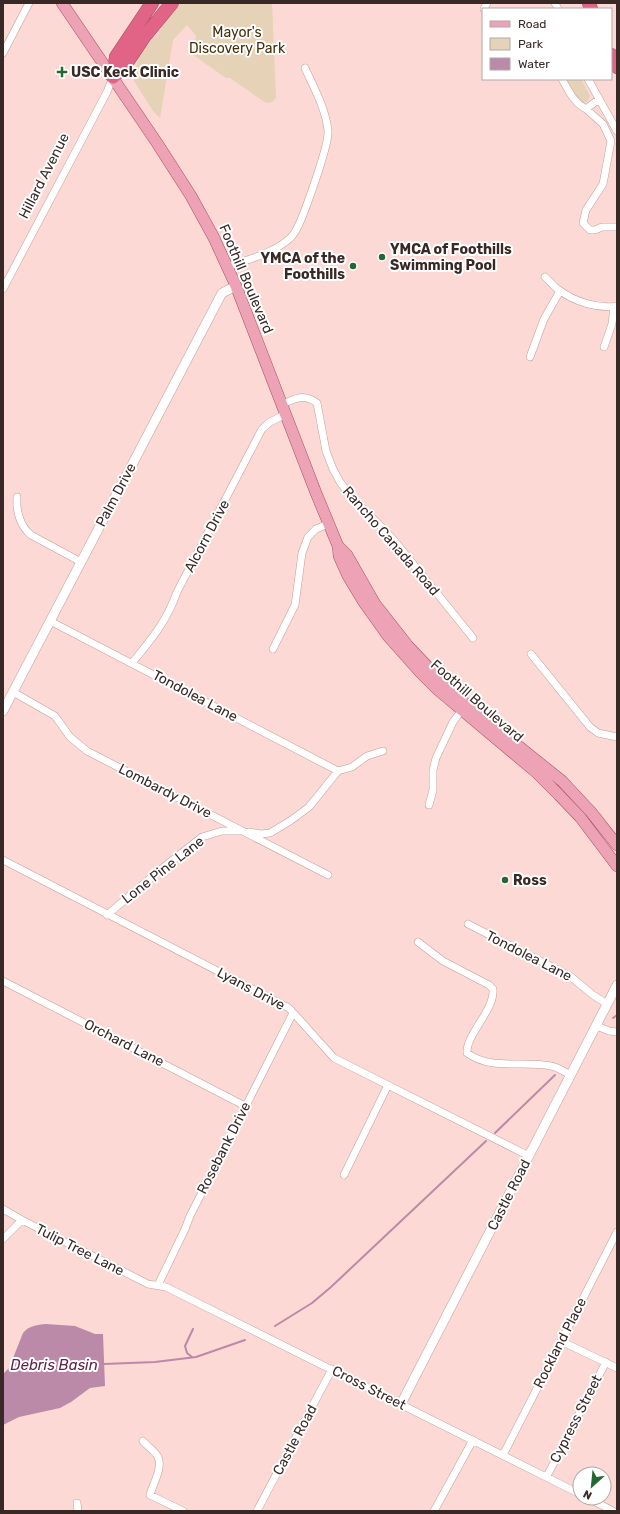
<svg xmlns="http://www.w3.org/2000/svg" width="620" height="1514" viewBox="0 0 620 1514" font-family="Rubik,sans-serif">
<style>
.green{fill:#e6d2b6}
.water{fill:#bb8aa8}
.lines{fill:none;stroke-linecap:round;stroke-linejoin:round}
.stream{stroke:#bb8aa8;stroke-width:2}
.minor-casing{stroke:#c59d96;stroke-width:8}
.tertiary-casing{stroke:#c59d96;stroke-width:10}
.primary-casing{stroke:#a64f64;stroke-width:12}
.motorway-casing{stroke:#a64f64;stroke-width:14}
.minor{stroke:#fff;stroke-width:7}
.tertiary{stroke:#fff;stroke-width:9}
.primary{stroke:#eda2b6;stroke-width:11}
.motorway{stroke:#e16486;stroke-width:13}
.poi-dot{fill:#256731;stroke:#fff;stroke-width:1.5}
.labels{text-anchor:middle;dominant-baseline:central;stroke-width:4;stroke-linejoin:round;paint-order:stroke}
.park-label{font-size:14px;fill:#442e08;stroke:#fff}
.poi-label{font-size:14px;font-weight:bold;fill:#392926;stroke:#fff;text-anchor:start}
.street-label{font-size:14px;fill:#392926;stroke:#fff}
.water-label{font-size:15px;font-style:italic;fill:#5f244c;stroke:#fff}
</style>
<rect width="100%" height="100%" fill="#fcd9d4"/>
<!-- green -->
<path class="green" d="M181,3H272L276,98L272,102L266,103L230,78H226L192,54L196,36L187,25L173,40L160,118L153,111L134,81V73L140,55L153,38L158,35L167,17L173,14Z
M566,79H581L590,96L587,102H582L575,96Z"/>
<!-- water -->
<path class="water" d="M46,1324L75,1326L95,1334H103L105,1386L90,1388L71,1402L60,1408L19,1417L3,1425V1374L9,1368L23,1333C30,1325 37,1325 46,1324Z"/>
<g class="lines">
<!-- stream -->
<path class="stream" d="M613,1018L617,1015
M495,1133L555,1075
M275,1326L312,1303L331,1287L486,1141
M192,1357L187,1353L185,1346L193,1329
M104,1364L155,1362L196,1357L245,1340"/>
<defs>
<path id="minor" d="M555,3L558,9
M484,9L487,3
M3,53L29,3
M562,79C569,91 573,102 586,109L599,99
M588,79L617,131
M586,109L603,124L611,141L603,184L586,210L583,223L590,230H595L602,227H617
M228,267C242,261 270,254 281,245C286,242 292,237 295,232C303,219 329,145 328,131C326,109 314,88 305,68
M545,277C550,281 554,287 559,290C575,302 598,309 617,306
M3,289L107,92L113,77
M604,347L612,324L614,306
M530,357L544,319L560,291
M282,404C296,399 303,393 317,403L326,451L333,469L340,482L350,495L393,539L473,638
M17,497C16,511 20,526 31,535L81,562
M50,621L338,771
M273,649L295,605L302,553L308,537L316,529L328,524
M531,654L590,727L598,733L617,737
M132,663C151,640 167,621 177,592L262,429L270,422L286,414
M13,692L55,716L70,737L87,751L328,875
M429,805L433,790V770L436,758L453,722L464,707
M249,832L261,834L270,833L290,821L309,807L338,771L352,767L367,756L383,751
M3,860L289,1008L334,1058L529,1156
M107,915L160,870L202,837L222,831H239
M468,924L570,976L593,995L607,1004
M418,942L443,961L489,985L493,989C495,1010 466,1034 467,1053C492,1071 522,1060 551,1066C558,1067 564,1072 571,1075
M3,981L245,1106
M597,1026L609,1031L617,1032
M344,1175L388,1085
M3,1209L22,1220L148,1284L166,1287L580,1494
M3,1239L22,1220
M158,1285L185,1229L190,1216L293,1013
M561,1341L617,1368
M143,1441C147,1446 156,1452 158,1457C163,1467 153,1484 150,1495L183,1511
M503,1455L617,1232
M547,1476L606,1362
M588,1498L613,1511
M77,1503L78,1511
M257,1511L332,1369
M434,1511L473,1440"/>
<path id="tertiary" d="M3,711L222,293L236,286
M401,1404L617,985"/>
<path id="primary" d="M62,3L157,143L191,196L214,238L236,286L316,493L338,546L339,556L348,576L363,601L388,636L420,672L438,690L537,773L559,795L580,817L617,866
M338,546L347,555L375,604L408,646L427,666L466,704L562,781L591,812L617,845"/>
<path id="motorway" d="M589,3L591,9
M611,55L617,67
M113,77L124,67L144,37L172,3
M113,77L116,57L152,3"/>
</defs>
<!-- minor casing -->
<use href="#minor" class="minor-casing"/>
<!-- tertiary casing -->
<use href="#tertiary" class="tertiary-casing"/>
<!-- primary casing -->
<use href="#primary" class="primary-casing"/>
<!-- motorway casing -->
<use href="#motorway" class="motorway-casing"/>
<!-- minor -->
<use href="#minor" class="minor"/>
<!-- tertiary -->
<use href="#tertiary" class="tertiary"/>
<!-- primary -->
<use href="#primary" class="primary"/>
<!-- motorway -->
<use href="#motorway" class="motorway"/>
</g>
<!-- markers -->
<g class="poi-dot">
<path d="M60 66h4v4h4v4h-4v4h-4v-4h-4v-4h4z"/>
<circle cx="382" cy="257" r="4"/>
<circle cx="353" cy="266" r="4"/>
<circle cx="505" cy="880" r="4"/>
</g>
<g class="labels">
<!-- park labels -->
<g class="park-label">
<text x="237" y="32">Mayor's<tspan x="237" dy="16">Discovery Park</tspan></text>
</g>
<!-- poi labels -->
<g class="poi-label">
<text x="71" y="72">USC Keck Clinic</text>
<text x="390" y="249">YMCA of Foothills<tspan x="390" dy="16">Swimming Pool</tspan></text>
<text x="345" y="258" text-anchor="end">YMCA of the<tspan x="345" dy="16">Foothills</tspan></text>
<text x="513" y="880">Ross</text>
</g>
<!-- street labels -->
<g class="street-label">
<text transform="translate(44 176) rotate(-63)">Hillard Avenue</text>
<text transform="translate(246 279) rotate(67)">Foothill Boulevard</text>
<text transform="translate(116 495) rotate(-62)">Palm Drive</text>
<text transform="translate(207 536) rotate(-62)">Alcorn Drive</text>
<text transform="translate(391 541) rotate(49)">Rancho Canada Road</text>
<text transform="translate(195 696) rotate(28)">Tondolea Lane</text>
<text transform="translate(477 701) rotate(41)">Foothill Boulevard</text>
<text transform="translate(165 791) rotate(27)">Lombardy Drive</text>
<text transform="translate(163 870) rotate(-38)">Lone Pine Lane</text>
<text transform="translate(529 956) rotate(27)">Tondolea Lane</text>
<text transform="translate(251 989) rotate(28)">Lyans Drive</text>
<text transform="translate(124 1043) rotate(27)">Orchard Lane</text>
<text transform="translate(224 1148) rotate(-63)">Rosebank Drive</text>
<text transform="translate(509 1195) rotate(-63)">Castle Road</text>
<text transform="translate(80 1250) rotate(27)">Tulip Tree Lane</text>
<text transform="translate(560 1343) rotate(-63)">Rockland Place</text>
<text transform="translate(369 1388) rotate(27)">Cross Street</text>
<text transform="translate(576 1419) rotate(-63)">Cypress Street</text>
<text transform="translate(295 1440) rotate(-62)">Castle Road</text>
</g>
<!-- water labels -->
<g class="water-label">
<text x="54" y="1365">Debris Basin</text>
</g>
</g>
<!-- border -->
<rect width="620" height="1514" fill="none" stroke="#392926" stroke-width="8"/>
<!-- legend -->
<rect x="482" y="8" width="130" height="72" fill="#ffffff" stroke="#b0a9a8"/>
<rect x="490" y="21" width="20" height="6" fill="#eda2b6" stroke="#b0a9a8"/>
<text x="518" y="28" font-size="12" fill="#392926">Road</text>
<rect x="490" y="38" width="20" height="12" fill="#e6d2b6" stroke="#b0a9a8"/>
<text x="518" y="48" font-size="12" fill="#392926">Park</text>
<rect x="490" y="58" width="20" height="12" fill="#bb8aa8" stroke="#b0a9a8"/>
<text x="518" y="68" font-size="12" fill="#392926">Water</text>
<!-- north arrow -->
<g transform="translate(592 1486) rotate(207)"><circle r="19" fill="#ffffff" stroke="#b0a9a8"/>
<path d="M0-3L7 15L0 10L-7 15Z" fill="#256731"/>
<text y="-6" font-size="11" font-weight="bold" text-anchor="middle" fill="#392926">N</text>
</g>
</svg>
